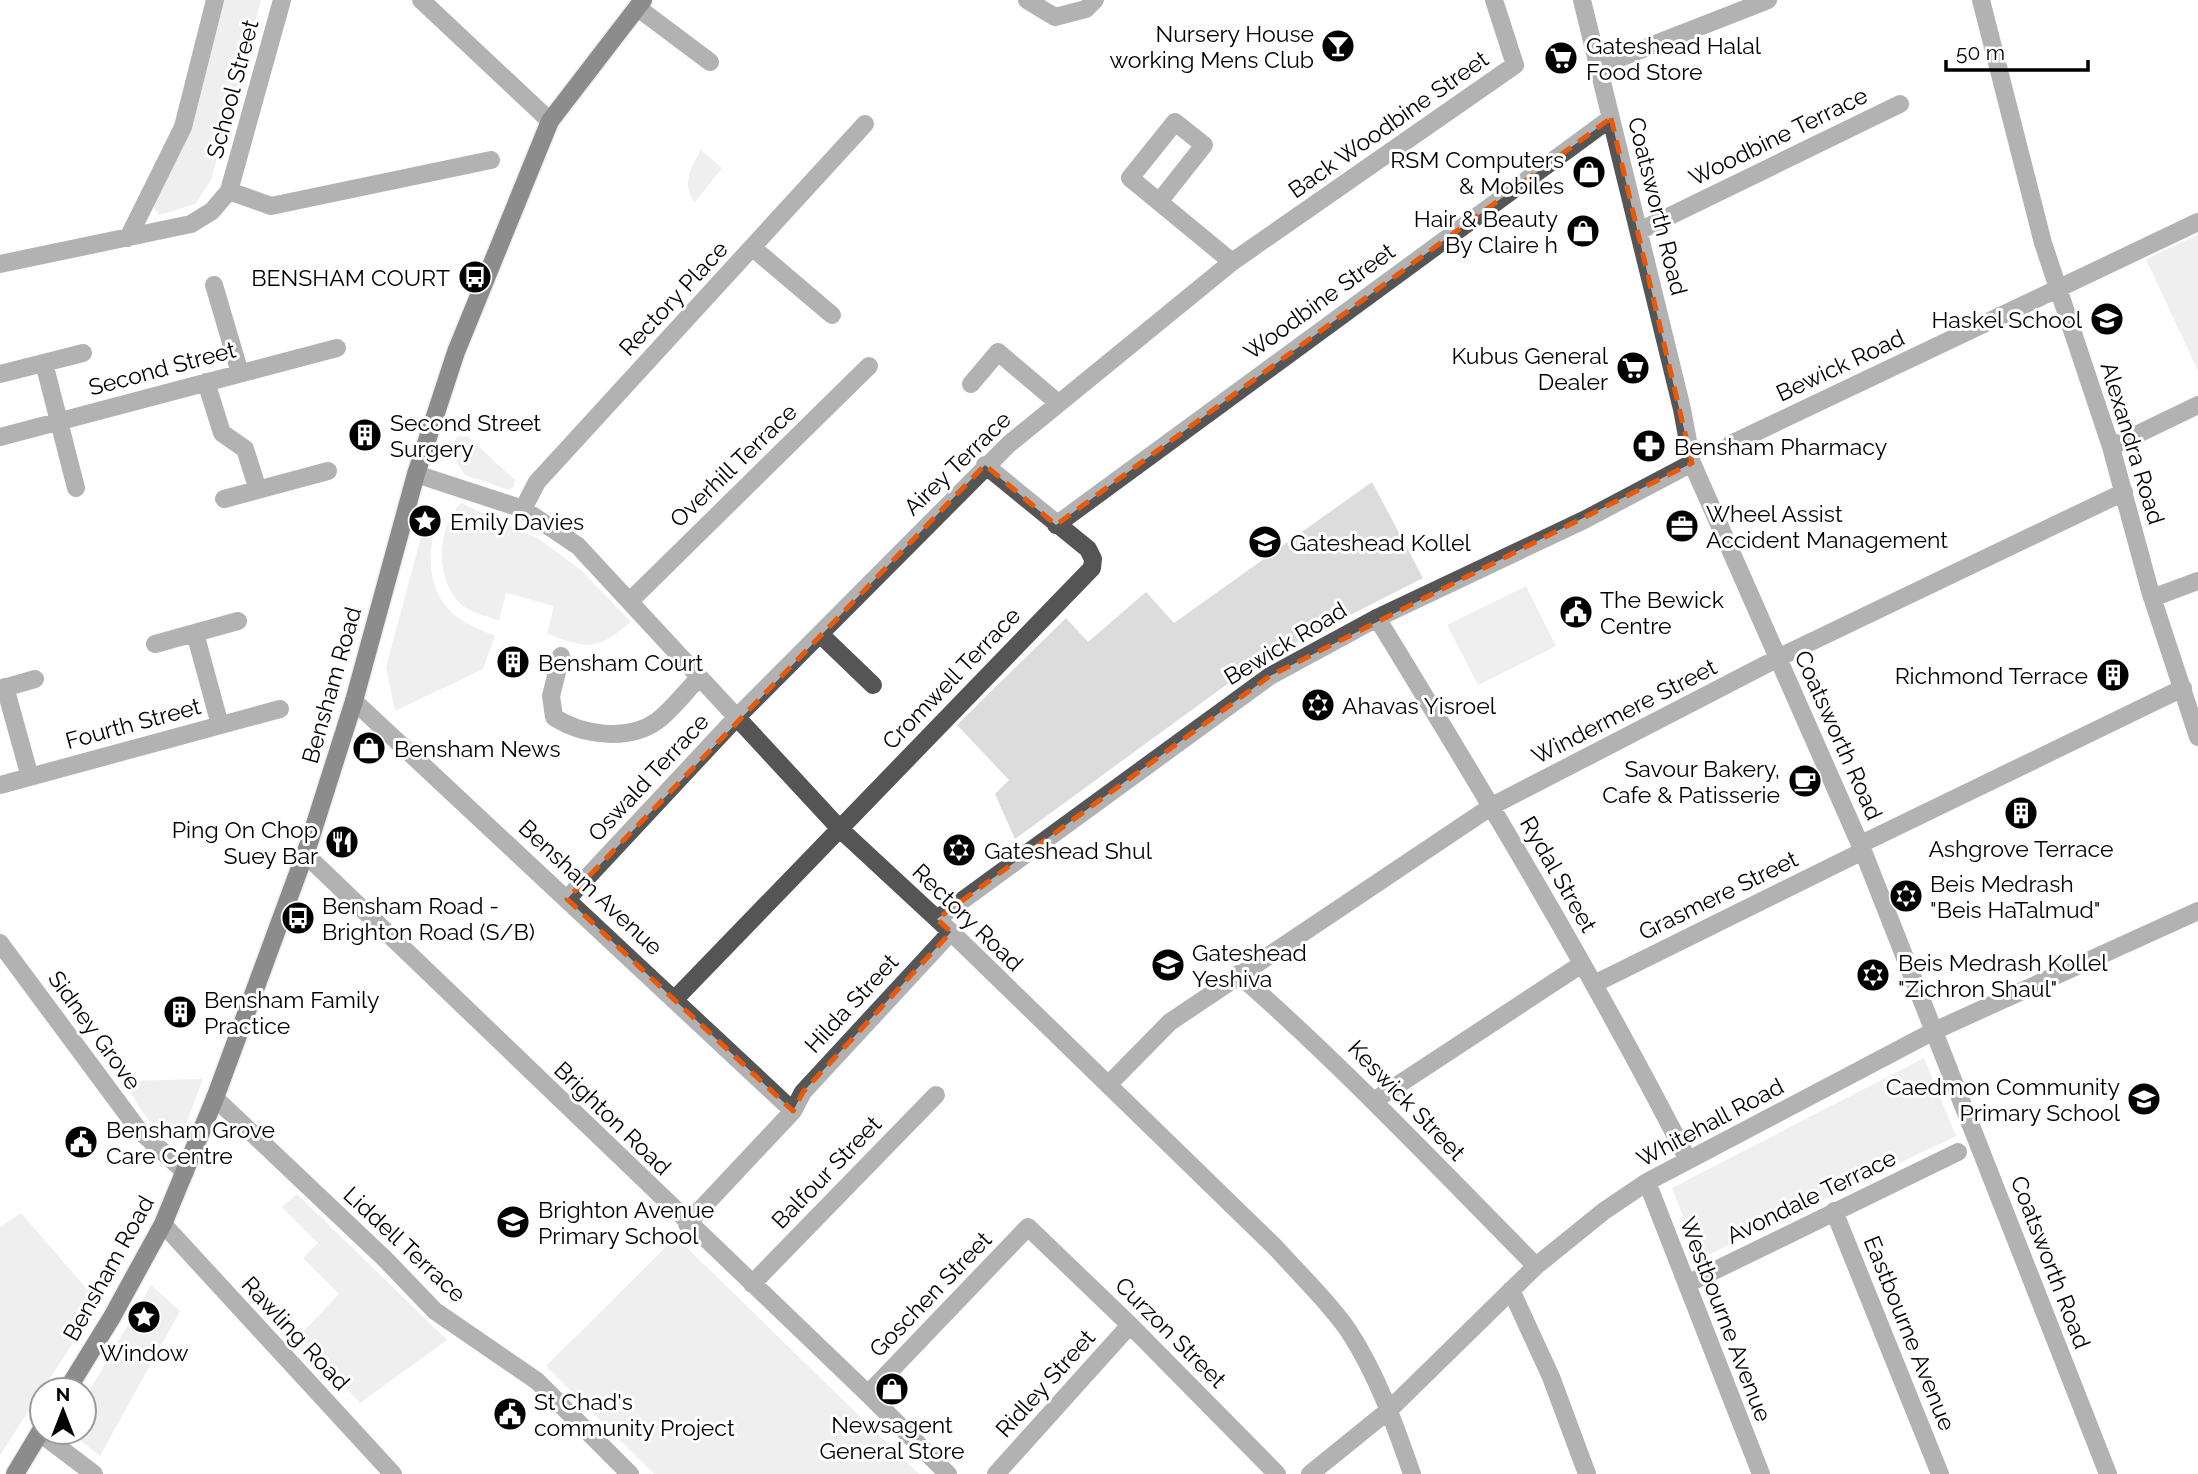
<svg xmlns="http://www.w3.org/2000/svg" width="2198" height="1474" viewBox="0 0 2198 1474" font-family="Raleway,sans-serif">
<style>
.green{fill:#dcdcdc}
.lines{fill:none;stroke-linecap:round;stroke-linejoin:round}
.major-casing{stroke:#dbdbdb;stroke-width:21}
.minor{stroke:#555;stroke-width:18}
.major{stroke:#000;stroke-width:18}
.marked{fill:none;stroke:#e8590c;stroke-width:5;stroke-dasharray:14 9;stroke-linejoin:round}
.labels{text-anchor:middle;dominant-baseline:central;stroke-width:6;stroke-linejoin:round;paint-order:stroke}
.poi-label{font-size:23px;fill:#000;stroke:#fff;text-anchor:start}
.street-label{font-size:23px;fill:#000;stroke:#fff}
</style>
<rect width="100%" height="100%" fill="#fff"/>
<!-- green -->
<path class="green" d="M221,0H261L211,180L195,204L159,215L153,206Z
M701,150L722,168L695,202C680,186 692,166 701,150Z
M2198,235V371L2146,259Z
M458,436L468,437L515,480L514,486L509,490L465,475C456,462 447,450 458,436Z
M1372,482L1423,578L1256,663L1015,839L995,794L1009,780L957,725L1066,618L1088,642L1146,592L1174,623Z
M461,503L539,539L581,570L631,622C596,651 589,649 547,634L554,606L506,593L499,621C488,616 472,613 463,606C434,581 436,529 461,503Z
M428,511L438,513C428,551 423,592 460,619C470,626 484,631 495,636L483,669L395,711L386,667Z
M1526,586L1556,646L1478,685L1447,625Z
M1924,1058L1956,1136L1700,1259L1672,1188Z
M203,1079L186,1124C155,1147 137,1102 124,1081Z
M297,1194L447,1340L360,1403L299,1336L339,1294L303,1258L318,1243L282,1207Z
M21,1213L99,1303L0,1455V1227Z
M676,1237L919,1474H654L546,1366Z
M151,1285L180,1311L100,1456L69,1432H84V1400Z"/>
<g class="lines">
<defs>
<path id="major" d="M67,1390L112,1317L163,1224L215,1098L309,843L354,701L416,474L456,352L550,121L643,0
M15,1474L42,1429"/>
</defs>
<!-- major casing -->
<use href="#major" class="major-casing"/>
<!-- minor -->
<path class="minor" d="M421,0L550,121
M1027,0L1055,17L1086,9L1095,0
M1582,0L1682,409L1692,463L1863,851L2108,1474
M1981,0L2043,243L2111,447L2150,591L2198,737
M638,8L710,62
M1599,66L1768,0
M229,191L282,0
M1159,202L1204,145L1175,122L1130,178L1232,262
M1639,231L1900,104
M128,238L183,127L215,0
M753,248L832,315
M0,264L191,224L212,211L229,191L271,206L491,160
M214,285L240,373
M44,363L76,488
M0,374L83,353
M206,382L222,433L245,449L258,490
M971,384L998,352L1057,402
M0,437L337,348
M1731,444L2198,222
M2111,447L2198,405
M416,474L523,509L578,546L841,830L951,932L1276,1248C1300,1275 1328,1301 1348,1330C1377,1374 1395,1425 1412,1474
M224,499L328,471
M523,509L537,482L865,124
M1056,525L1611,118
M2152,598L2198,581
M631,600L869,366
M1377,618C1486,796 1593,974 1688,1160
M195,633L220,725
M821,635L873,685
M155,644L238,621
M561,656L551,696L554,717C581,735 628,742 657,721C672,710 685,692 699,678
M5,687L30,777
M0,689L35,679
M354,701L793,1111
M0,785L280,709
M1861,844L2183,688
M305,854L868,1394L948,1474
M567,899L736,718L1009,444L1232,262L1515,65L1494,0
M937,919L1270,676L1377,618L1584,520L1692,463
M0,943L138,1129L185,1172
M1238,974C1343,1066 1438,1167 1536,1266
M1594,984L1863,851
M675,999L1092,568L1093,559L1088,549L985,465
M1108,1085L1170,1022L1492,806L1792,651L2124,492
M215,1098L385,1259L435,1311L537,1381L630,1474
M1375,1100L1582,964
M1647,1182L1761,1474
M1834,1211L1940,1474
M163,1224L393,1474
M687,1224L793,1111L803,1092L951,932
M752,1284L936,1095
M1687,1284L1958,1152
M1511,1290L1551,1377L1587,1474
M868,1394L1028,1227L1130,1325L1277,1474
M40,1433L94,1474
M996,1474L1130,1325
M1310,1474L1389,1410L1536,1266L1604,1211L1647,1182L1934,1031L2198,911"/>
<!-- major -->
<use href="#major" class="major"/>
</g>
<!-- marked area -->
<path d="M0 0H2198V1474H0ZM1611,118L1692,463L1270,676L937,919L951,932L803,1092L793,1111L567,899L985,465L1056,525Z" fill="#fff" fill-opacity=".55" fill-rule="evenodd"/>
<path class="marked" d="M1611,118L1692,463L1270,676L937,919L951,932L803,1092L793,1111L567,899L985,465L1056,525Z"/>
<!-- icons -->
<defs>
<symbol id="bar-disc" viewBox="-11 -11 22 22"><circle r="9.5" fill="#000" stroke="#fff"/><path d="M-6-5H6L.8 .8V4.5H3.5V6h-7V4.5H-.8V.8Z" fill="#fff"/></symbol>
<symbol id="supermarket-disc" viewBox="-11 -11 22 22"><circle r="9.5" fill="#000" stroke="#fff"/><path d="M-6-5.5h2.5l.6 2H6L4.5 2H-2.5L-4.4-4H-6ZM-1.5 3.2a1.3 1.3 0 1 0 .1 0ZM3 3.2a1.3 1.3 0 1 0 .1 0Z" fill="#fff"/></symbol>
<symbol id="shop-disc" viewBox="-11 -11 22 22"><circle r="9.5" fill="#000" stroke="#fff"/><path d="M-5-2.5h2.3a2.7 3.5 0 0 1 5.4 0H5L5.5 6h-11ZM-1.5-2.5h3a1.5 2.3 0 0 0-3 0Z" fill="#fff"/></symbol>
<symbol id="bus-disc" viewBox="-11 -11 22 22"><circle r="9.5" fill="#000" stroke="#fff"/><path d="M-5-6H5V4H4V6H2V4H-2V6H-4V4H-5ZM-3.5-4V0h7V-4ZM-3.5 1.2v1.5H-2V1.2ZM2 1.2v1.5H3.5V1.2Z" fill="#fff"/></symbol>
<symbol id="school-disc" viewBox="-11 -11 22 22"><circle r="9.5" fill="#000" stroke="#fff"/><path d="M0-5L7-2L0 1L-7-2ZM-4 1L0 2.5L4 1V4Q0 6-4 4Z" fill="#fff"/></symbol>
<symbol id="building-disc" viewBox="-11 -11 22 22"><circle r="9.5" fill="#000" stroke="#fff"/><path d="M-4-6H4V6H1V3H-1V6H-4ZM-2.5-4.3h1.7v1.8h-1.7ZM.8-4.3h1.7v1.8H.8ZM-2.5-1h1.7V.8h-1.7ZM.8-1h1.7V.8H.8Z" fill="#fff"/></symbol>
<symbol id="pharmacy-disc" viewBox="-11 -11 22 22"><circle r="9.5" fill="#000" stroke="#fff"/><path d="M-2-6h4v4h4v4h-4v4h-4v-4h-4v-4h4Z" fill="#fff"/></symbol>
<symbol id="sight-disc" viewBox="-11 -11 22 22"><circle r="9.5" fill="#000" stroke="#fff"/><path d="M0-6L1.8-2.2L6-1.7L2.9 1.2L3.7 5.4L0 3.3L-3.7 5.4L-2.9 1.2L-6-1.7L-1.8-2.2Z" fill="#fff"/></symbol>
<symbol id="office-disc" viewBox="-11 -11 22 22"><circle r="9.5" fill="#000" stroke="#fff"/><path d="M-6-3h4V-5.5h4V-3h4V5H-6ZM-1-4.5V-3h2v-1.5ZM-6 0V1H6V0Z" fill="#fff"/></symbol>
<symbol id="university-disc" viewBox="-11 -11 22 22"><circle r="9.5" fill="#000" stroke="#fff"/><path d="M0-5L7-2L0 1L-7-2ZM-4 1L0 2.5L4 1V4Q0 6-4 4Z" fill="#fff"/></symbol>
<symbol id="civic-disc" viewBox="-11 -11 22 22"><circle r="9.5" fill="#000" stroke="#fff"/><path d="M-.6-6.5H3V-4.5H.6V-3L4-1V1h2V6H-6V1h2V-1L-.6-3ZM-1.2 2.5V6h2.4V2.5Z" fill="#fff"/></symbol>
<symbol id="synagogue-disc" viewBox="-11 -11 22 22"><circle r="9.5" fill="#000" stroke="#fff"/><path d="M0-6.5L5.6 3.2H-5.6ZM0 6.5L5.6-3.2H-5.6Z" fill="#fff"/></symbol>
<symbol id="cafe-disc" viewBox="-11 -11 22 22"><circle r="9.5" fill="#000" stroke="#fff"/><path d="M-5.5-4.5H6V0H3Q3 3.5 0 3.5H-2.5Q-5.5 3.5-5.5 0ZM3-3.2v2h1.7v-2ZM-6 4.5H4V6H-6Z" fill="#fff"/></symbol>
<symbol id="restaurant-disc" viewBox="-11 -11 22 22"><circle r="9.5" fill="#000" stroke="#fff"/><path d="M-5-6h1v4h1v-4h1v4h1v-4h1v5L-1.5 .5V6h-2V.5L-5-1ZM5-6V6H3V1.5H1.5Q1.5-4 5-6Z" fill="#fff"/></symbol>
</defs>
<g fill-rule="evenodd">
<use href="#bar-disc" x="1319" y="27" width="38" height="38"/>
<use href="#supermarket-disc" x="1542" y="39" width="38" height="38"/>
<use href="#shop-disc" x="1570" y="153" width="38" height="38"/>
<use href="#shop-disc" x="1564" y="212" width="38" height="38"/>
<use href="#bus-disc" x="456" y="258" width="38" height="38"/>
<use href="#school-disc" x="2088" y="300" width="38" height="38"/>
<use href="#supermarket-disc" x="1614" y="349" width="38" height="38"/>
<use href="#building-disc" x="346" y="416" width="38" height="38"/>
<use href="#pharmacy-disc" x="1630" y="427" width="38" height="38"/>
<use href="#sight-disc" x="406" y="502" width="38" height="38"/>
<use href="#office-disc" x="1663" y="507" width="38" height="38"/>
<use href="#university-disc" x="1246" y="523" width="38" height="38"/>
<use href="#civic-disc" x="1557" y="593" width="38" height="38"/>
<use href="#building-disc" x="494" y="643" width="38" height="38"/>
<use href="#building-disc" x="2094" y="656" width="38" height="38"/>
<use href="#synagogue-disc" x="1299" y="686" width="38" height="38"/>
<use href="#shop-disc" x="350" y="729" width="38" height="38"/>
<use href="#cafe-disc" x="1786" y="762" width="38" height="38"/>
<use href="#building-disc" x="2002" y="794" width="38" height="38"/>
<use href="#restaurant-disc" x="323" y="823" width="38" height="38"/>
<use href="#synagogue-disc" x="940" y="831" width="38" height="38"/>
<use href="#synagogue-disc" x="1887" y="877" width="38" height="38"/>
<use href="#bus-disc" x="279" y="899" width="38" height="38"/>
<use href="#university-disc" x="1149" y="946" width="38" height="38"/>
<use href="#synagogue-disc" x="1854" y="956" width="38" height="38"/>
<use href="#building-disc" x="161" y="993" width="38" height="38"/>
<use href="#school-disc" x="2125" y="1080" width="38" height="38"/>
<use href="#civic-disc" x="62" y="1123" width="38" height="38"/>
<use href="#school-disc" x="494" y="1203" width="38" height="38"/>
<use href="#sight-disc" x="125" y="1298" width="38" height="38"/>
<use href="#shop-disc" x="873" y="1370" width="38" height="38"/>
<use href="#civic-disc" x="491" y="1395" width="38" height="38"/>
</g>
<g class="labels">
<!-- poi labels -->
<g class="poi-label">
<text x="1314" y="33" text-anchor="end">Nursery House<tspan x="1314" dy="26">working Mens Club</tspan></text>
<text x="1586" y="45">Gateshead Halal<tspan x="1586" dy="26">Food Store</tspan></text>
<text x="1564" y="159" text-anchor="end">RSM Computers<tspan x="1564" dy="26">&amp; Mobiles</tspan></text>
<text x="1558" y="218" text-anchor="end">Hair &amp; Beauty<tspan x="1558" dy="26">By Claire h</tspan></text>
<text x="450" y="277" text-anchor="end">BENSHAM COURT</text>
<text x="2082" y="319" text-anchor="end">Haskel School</text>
<text x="1608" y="355" text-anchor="end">Kubus General<tspan x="1608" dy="26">Dealer</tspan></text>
<text x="390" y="422">Second Street<tspan x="390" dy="26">Surgery</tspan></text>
<text x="1674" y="446">Bensham Pharmacy</text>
<text x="1706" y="513">Wheel Assist<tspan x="1706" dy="26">Accident Management</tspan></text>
<text x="450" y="521">Emily Davies</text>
<text x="1290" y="542">Gateshead Kollel</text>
<text x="1600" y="599">The Bewick<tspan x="1600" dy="26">Centre</tspan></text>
<text x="538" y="662">Bensham Court</text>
<text x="2088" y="675" text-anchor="end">Richmond Terrace</text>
<text x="1342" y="705">Ahavas Yisroel</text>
<text x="394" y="748">Bensham News</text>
<text x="1780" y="768" text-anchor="end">Savour Bakery,<tspan x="1780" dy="26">Cafe &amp; Patisserie</tspan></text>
<text x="318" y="829" text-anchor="end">Ping On Chop<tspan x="318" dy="26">Suey Bar</tspan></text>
<text x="2021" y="848" text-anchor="middle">Ashgrove Terrace</text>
<text x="984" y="850">Gateshead Shul</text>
<text x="1930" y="883">Beis Medrash<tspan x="1930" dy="26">"Beis HaTalmud"</tspan></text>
<text x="322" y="905">Bensham Road -<tspan x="322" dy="26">Brighton Road (S/B)</tspan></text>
<text x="1192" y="952">Gateshead<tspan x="1192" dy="26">Yeshiva</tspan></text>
<text x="1898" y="962">Beis Medrash Kollel<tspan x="1898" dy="26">"Zichron Shaul"</tspan></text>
<text x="204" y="999">Bensham Family<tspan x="204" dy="26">Practice</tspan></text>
<text x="2120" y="1086" text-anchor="end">Caedmon Community<tspan x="2120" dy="26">Primary School</tspan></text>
<text x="106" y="1129">Bensham Grove<tspan x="106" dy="26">Care Centre</tspan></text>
<text x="538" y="1209">Brighton Avenue<tspan x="538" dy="26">Primary School</tspan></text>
<text x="144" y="1352" text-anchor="middle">Window</text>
<text x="534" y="1401">St Chad's<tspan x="534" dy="26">community Project</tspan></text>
<text x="892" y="1424" text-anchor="middle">Newsagent<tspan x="892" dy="26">General Store</tspan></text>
</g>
<!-- street labels -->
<g class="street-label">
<text transform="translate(232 89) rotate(-75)">School Street</text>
<text transform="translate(1388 124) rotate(-35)">Back Woodbine Street</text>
<text transform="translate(1778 136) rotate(-26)">Woodbine Terrace</text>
<text transform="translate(1658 206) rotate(76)">Coatsworth Road</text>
<text transform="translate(673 298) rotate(-47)">Rectory Place</text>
<text transform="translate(1319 301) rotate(-36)">Woodbine Street</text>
<text transform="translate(1840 365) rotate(-25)">Bewick Road</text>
<text transform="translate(162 368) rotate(-15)">Second Street</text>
<text transform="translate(2133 443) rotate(73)">Alexandra Road</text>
<text transform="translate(957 463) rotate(-44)">Airey Terrace</text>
<text transform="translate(733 465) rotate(-44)">Overhill Terrace</text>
<text transform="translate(1285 643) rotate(-31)">Bewick Road</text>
<text transform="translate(951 678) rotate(-46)">Cromwell Terrace</text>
<text transform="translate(331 685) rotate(-74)">Bensham Road</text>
<text transform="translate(1624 711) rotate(-27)">Windermere Street</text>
<text transform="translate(133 723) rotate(-15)">Fourth Street</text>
<text transform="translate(1839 735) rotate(66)">Coatsworth Road</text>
<text transform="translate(648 777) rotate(-47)">Oswald Terrace</text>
<text transform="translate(1559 874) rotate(60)">Rydal Street</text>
<text transform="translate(591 887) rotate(43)">Bensham Avenue</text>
<text transform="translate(1718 895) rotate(-26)">Grasmere Street</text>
<text transform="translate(968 917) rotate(44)">Rectory Road</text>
<text transform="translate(851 1003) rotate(-47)">Hilda Street</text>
<text transform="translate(95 1030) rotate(54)">Sidney Grove</text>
<text transform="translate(1407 1100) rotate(46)">Keswick Street</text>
<text transform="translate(613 1118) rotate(44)">Brighton Road</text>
<text transform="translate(1710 1122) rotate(-28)">Whitehall Road</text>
<text transform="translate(826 1172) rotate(-46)">Balfour Street</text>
<text transform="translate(1811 1196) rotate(-26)">Avondale Terrace</text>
<text transform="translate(405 1244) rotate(43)">Liddell Terrace</text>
<text transform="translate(2051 1262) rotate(69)">Coatsworth Road</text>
<text transform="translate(108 1268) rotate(-61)">Bensham Road</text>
<text transform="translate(930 1294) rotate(-46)">Goschen Street</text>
<text transform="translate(1726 1319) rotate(69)">Westbourne Avenue</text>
<text transform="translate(1171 1332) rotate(45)">Curzon Street</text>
<text transform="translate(296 1333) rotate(47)">Rawling Road</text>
<text transform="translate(1910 1333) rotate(68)">Eastbourne Avenue</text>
<text transform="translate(1045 1383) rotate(-48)">Ridley Street</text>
</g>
</g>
<!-- north arrow -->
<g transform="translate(63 1411)"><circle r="33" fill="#ffffff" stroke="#999999" stroke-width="2"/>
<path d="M0-5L12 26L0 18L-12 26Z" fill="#000000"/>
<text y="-10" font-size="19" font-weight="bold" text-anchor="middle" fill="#000000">N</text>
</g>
<!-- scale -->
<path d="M1946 60v10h142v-10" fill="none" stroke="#000000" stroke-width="3.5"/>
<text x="1956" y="60" font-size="21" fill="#000000" stroke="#ffffff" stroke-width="5" paint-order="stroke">50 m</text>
</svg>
